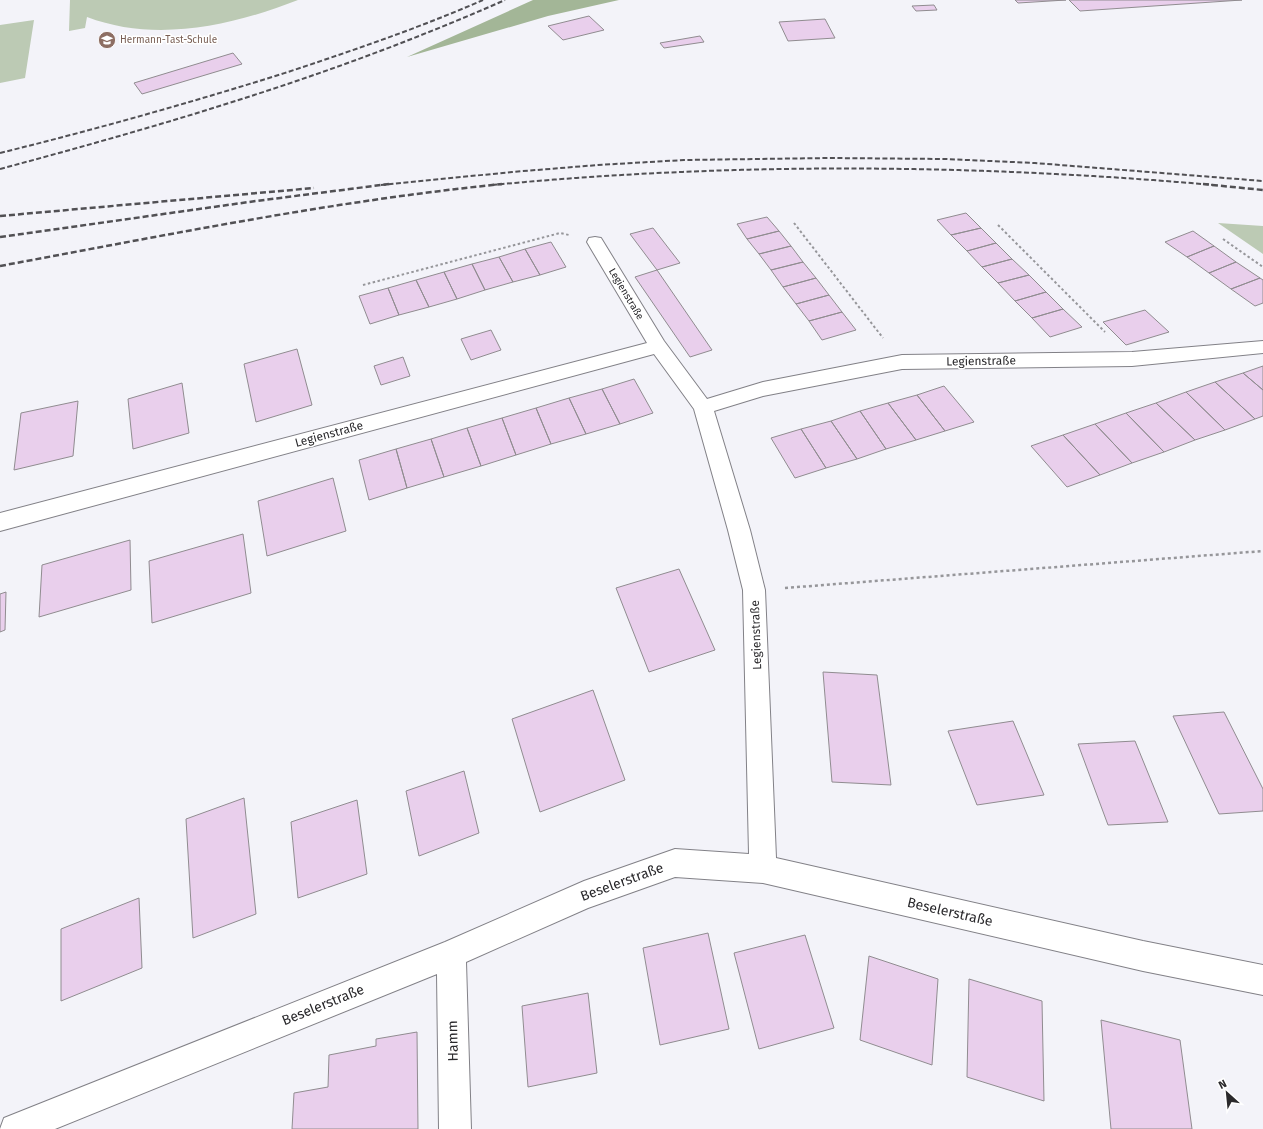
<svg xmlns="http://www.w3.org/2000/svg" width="1263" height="1129" viewBox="0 0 1263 1129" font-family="'Fira Sans',sans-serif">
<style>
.green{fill:#bccab4}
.forest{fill:#a3b697}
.building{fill:#e9cfec;stroke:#908c90}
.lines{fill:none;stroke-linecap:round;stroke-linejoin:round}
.minor-casing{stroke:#828187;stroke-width:2}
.path-far1{stroke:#96969a;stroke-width:2;stroke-dasharray:2.5 2.5;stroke-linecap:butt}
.path{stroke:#96969a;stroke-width:2.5;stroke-dasharray:3 3;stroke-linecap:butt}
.minor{fill:#fff;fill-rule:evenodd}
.rail-far1{stroke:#515054;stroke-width:2;stroke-dasharray:5 2.5;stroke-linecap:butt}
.rail{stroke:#515054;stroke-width:2.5;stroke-dasharray:6 3;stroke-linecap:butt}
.labels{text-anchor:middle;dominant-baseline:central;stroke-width:3;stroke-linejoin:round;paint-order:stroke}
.far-education-label{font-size:10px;fill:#785e54;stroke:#fff;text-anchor:start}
.far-street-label{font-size:10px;fill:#2a292c;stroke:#fff}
.street-label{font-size:12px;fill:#2a292c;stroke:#fff}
.near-street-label{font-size:14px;fill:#2a292c;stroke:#fff}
</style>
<rect width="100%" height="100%" fill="#f3f3f9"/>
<!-- green -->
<path class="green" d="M70,0H298C232,26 155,43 87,17L85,28L69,31Z
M34,20L25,78L0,83V25Z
M1218,223L1263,226V254Z"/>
<!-- forest -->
<path class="forest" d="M533,0H619L548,16L407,57Z"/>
<!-- building -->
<path class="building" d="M1015,0H1066L1018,3Z
M1069,0H1242L1080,11Z
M934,5L937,10L916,11L912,6Z
M589,16L604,30L563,40L548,26Z
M825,19L835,38L788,41L779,22Z
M700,36L704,42L664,48L660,43Z
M233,53L242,64L142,94L134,83Z
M966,213L981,228L951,235L937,220Z
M767,217L779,231L747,239L737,224Z
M653,228L680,263L657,270L630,234Z
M981,228L996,243L967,251L951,235Z
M779,231L791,246L759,254L747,239Z
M1193,231L1214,246L1187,257L1165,242Z
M551,242L566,267L540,275L525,249Z
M996,243L1012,259L982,267L967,251Z
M791,246L803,262L771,270L759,254Z
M1214,246L1236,262L1209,273L1187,257Z
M525,249L540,275L513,282L499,257Z
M499,257L513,282L485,290L472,264Z
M1012,259L1029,275L998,283L982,267Z
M803,262L816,278L783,287L771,270Z
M1236,262L1260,278L1231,289L1209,273Z
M472,264L485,290L457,299L444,272Z
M657,270L712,350L690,357L635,277Z
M444,272L457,299L429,307L416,280Z
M1029,275L1046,292L1015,301L998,283Z
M816,278L829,295L796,304L783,287Z
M1260,278L1263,280V303L1255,306L1231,289Z
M416,280L429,307L399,315L388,288Z
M388,288L399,315L370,324L359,296Z
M1046,292L1063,309L1032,318L1015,301Z
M829,295L842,312L809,321L796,304Z
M1063,309L1082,327L1050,337L1032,318Z
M1145,310L1169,332L1126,345L1103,322Z
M842,312L856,330L822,340L809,321Z
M491,330L501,350L471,360L461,339Z
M297,349L312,405L256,422L244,364Z
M403,357L410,376L381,385L374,366Z
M1263,366V390L1243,373Z
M1243,373L1263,390V416L1255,419L1215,382Z
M634,379L653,413L620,424L602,389Z
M1215,382L1255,419L1225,430L1186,392Z
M182,383L189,433L133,449L128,399Z
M944,386L974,422L945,431L917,395Z
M602,389L620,424L586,434L569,398Z
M1186,392L1225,430L1195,440L1156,403Z
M917,395L945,431L916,440L888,403Z
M569,398L586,434L551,444L536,408Z
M78,401L73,456L14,470L21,413Z
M888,403L916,440L886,449L860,411Z
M1156,403L1195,440L1164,452L1126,413Z
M536,408L551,444L516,455L502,418Z
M860,411L886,449L857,459L831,421Z
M1126,413L1164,452L1132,463L1095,424Z
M502,418L516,455L481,466L467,428Z
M831,421L857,459L826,468L801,429Z
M1095,424L1132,463L1100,475L1063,435Z
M467,428L481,466L444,477L431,439Z
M801,429L826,468L795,478L771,438Z
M1063,435L1100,475L1067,487L1031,446Z
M431,439L444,477L407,488L396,449Z
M396,449L407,488L369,500L359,460Z
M333,478L346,531L267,556L258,501Z
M243,534L251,593L152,623L149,561Z
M130,540L131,590L39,617L42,565Z
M679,569L715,650L649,672L616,588Z
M6,592L5,630L0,632V594Z
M823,672L877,675L891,785L832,782Z
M593,690L625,780L540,812L512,719Z
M1224,712L1263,789V811L1219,814L1173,716Z
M1013,721L1044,795L977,805L948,731Z
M1135,741L1168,822L1108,825L1078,744Z
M464,771L479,833L419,856L406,791Z
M244,798L256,914L193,938L186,819Z
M357,800L367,874L298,898L291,822Z
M139,898L142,968L61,1001V929Z
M708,933L729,1029L660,1045L643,948Z
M805,935L834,1028L759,1049L734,953Z
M869,956L938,979L932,1065L860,1040Z
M969,979L1042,1001L1044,1101L967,1077Z
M588,993L597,1073L528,1087L522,1006Z
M1101,1020L1180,1040L1192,1129H1111Z
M417,1032L418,1129H292L294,1093L328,1087L329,1055L376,1046V1039Z"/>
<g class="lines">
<defs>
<path id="minor" d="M595,237L601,238L664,341L707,399L763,382L902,355L1132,352L1263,341V353L1132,366L902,369L763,396L714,411L750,530L765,590L776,858L1143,941L1263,965V995L1143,971L763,883L675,877L588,908L466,962L471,1129H439L437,974L55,1129H0L4,1118L445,942L584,881L675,849L749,854L743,590L728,530L694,409L654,354L0,531V513L647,343L587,242L589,238Z"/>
</defs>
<!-- minor casing -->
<use href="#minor" class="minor-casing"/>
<!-- path-far1 -->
<path class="path-far1" d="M794,223L883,338
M998,225L1105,332
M1223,239L1263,267
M363,285L560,233L569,235"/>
<!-- path -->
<path class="path" d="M785,588L1263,551"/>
<!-- minor -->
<use href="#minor" class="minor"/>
<!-- rail-far1 -->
<path class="rail-far1" d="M0,153C97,129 193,102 288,72C354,50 419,28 483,0
M0,169C134,133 266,95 396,45C432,31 469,16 505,0
M381,185L512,172L598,165L684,160L830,158L945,159L1035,163L1263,181
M492,185C732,162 974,164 1214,185"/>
<!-- rail -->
<path class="rail" d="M1203,184L1263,190
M0,216L314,188
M0,237L256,201L389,184
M0,266C167,235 333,201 502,184"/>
</g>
<!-- icons -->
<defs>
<symbol id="school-disc" viewBox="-11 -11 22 22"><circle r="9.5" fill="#8d6e63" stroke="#fff"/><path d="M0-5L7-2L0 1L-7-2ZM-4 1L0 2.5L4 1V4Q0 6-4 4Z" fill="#fff"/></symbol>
</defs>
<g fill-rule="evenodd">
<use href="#school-disc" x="97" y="30" width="20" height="20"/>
</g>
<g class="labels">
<!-- far-education labels -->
<g class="far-education-label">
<text x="120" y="40">Hermann-Tast-Schule</text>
</g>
<!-- far-street labels -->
<g class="far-street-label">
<text transform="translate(626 294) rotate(59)">Legienstraße</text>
</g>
<!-- street labels -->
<g class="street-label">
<text transform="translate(981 361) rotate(-1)">Legienstraße</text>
<text transform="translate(329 434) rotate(-15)">Legienstraße</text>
<text transform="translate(756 635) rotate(-92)">Legienstraße</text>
</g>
<!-- near-street labels -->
<g class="near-street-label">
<text transform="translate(622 882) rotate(-20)">Beselerstraße</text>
<text transform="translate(950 912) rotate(13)">Beselerstraße</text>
<text transform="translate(323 1005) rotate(-22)">Beselerstraße</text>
<text transform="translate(453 1041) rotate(-91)">Hamm</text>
</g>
</g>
<!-- north arrow -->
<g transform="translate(1227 1093) rotate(333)" stroke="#ffffff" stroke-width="3" paint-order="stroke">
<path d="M0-3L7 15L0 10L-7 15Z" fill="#2a292c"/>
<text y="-6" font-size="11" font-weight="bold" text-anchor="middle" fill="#2a292c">N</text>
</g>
</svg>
